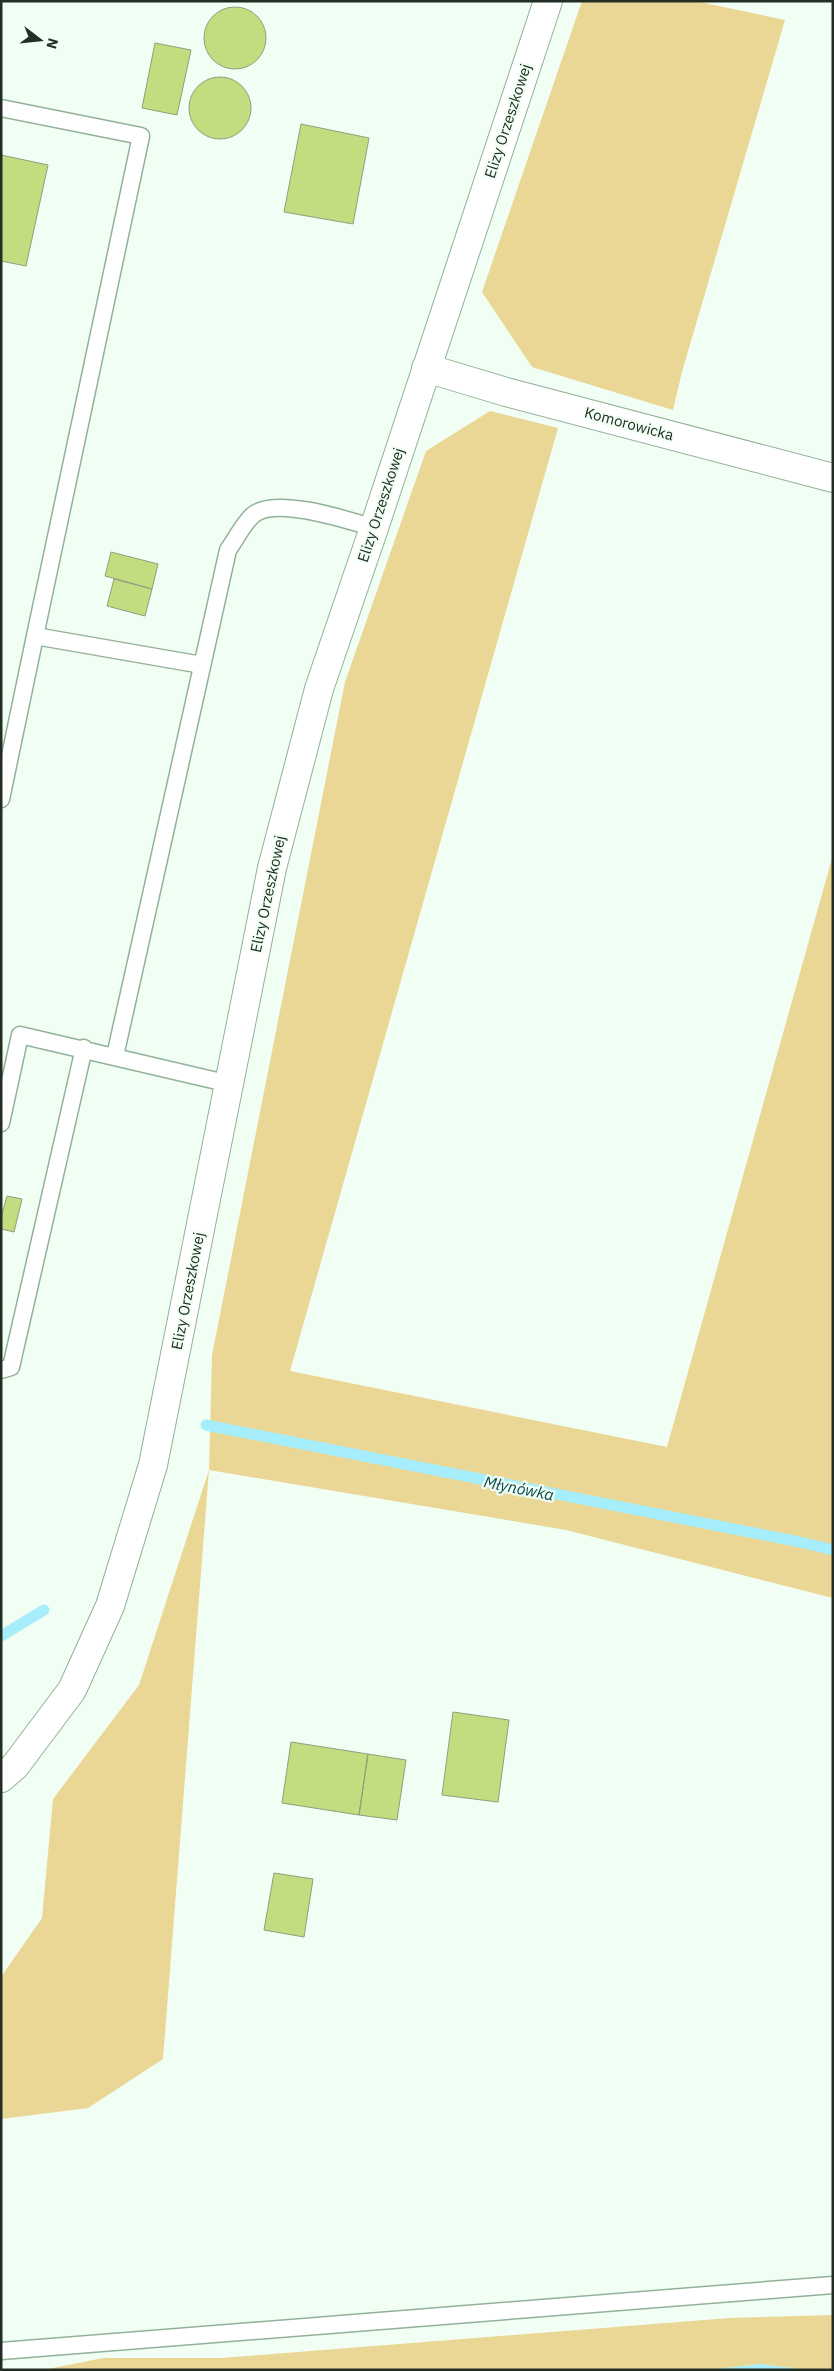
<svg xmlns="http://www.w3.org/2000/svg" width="834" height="2371" viewBox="0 0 834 2371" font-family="'IBM Plex Sans',sans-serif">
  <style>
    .green { fill: #ead695 }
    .water { fill: #a6eefc }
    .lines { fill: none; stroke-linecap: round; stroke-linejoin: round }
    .stream { stroke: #a6eefc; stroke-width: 11 }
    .building { fill: #c2dc80; stroke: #929d7c }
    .lane-casing { stroke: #92b199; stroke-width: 19 }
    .street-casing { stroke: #92b199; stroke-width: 30 }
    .lane { stroke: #fff; stroke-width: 16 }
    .street { stroke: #fff; stroke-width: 28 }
    .labels { text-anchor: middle; stroke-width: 4.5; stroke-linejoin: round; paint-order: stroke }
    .street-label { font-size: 15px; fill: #222e24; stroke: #f1fef3 }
    .water-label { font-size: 16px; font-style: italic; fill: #0b4953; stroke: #f1fef3 }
  </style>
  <rect width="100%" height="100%" fill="#f1fef3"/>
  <!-- green -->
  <path class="green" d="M582,1H695L785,20L682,372L673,410L532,367L482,292Z
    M490,411L558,428L290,1371L667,1447L833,855V1598L566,1530L209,1470L163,2059L88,2108L1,2119V1977L42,1918L53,1799L139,1685L209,1470L212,1355L345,682L426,451Z
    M833,2315V2370H806L761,2364L708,2370H43L103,2358H221L730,2318Z"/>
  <!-- water -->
  <path class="water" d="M761,2364L806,2370H708Z"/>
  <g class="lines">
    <!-- stream -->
    <path class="stream" d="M206,1425L800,1542L833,1550
      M1,1636L44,1610"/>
  </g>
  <!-- building -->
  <path class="building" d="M204 38a31 31 0 1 1 62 0a31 31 0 1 1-62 0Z
    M155,43L191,50L177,115L142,108Z
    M189 108a31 31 0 1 1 62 0a31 31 0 1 1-62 0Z
    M301,124L369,138L353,224L284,212Z
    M1,155L48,165L26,266L1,261Z
    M111,552L158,564L152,589L105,576Z
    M114,579L152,589L145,616L107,606Z
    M7,1196L22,1199L14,1232L1,1229V1218Z
    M453,1712L509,1720L498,1802L442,1795Z
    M291,1742L368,1754L359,1815L282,1803Z
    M368,1754L406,1760L397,1820L359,1815Z
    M274,1873L313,1879L304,1937L264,1930Z"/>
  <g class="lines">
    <!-- lane casing -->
    <g class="lane-casing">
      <path id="lane" d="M1,108L141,136L35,636
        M1,799L35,636L202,665
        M115,1056L228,550C236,539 243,524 253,515C275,496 348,520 374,528
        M1,1123L20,1035L230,1084
        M1,1370L11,1367L84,1048
        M1,2351L833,2285"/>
    </g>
    <!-- street casing -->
    <g class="street-casing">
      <path id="street" d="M426,368L506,392L833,478
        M1,1778L15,1766L72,1690L110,1606L153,1465L272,868L319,689L374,528L548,1"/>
    </g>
    <!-- lane -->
    <use href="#lane" class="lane"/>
    <!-- street -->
    <use href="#street" class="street"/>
  </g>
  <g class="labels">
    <!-- street labels -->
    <g class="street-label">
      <text transform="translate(508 121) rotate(-72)" y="5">Elizy Orzeszkowej</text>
      <text transform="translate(629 424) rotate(15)" y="5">Komorowicka</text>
      <text transform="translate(381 505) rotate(-72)" y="5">Elizy Orzeszkowej</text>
      <text transform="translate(268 894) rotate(-78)" y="5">Elizy Orzeszkowej</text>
      <text transform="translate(188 1291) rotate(-79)" y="5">Elizy Orzeszkowej</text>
    </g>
    <!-- water labels -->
    <g class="water-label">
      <text transform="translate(519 1488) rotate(11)" y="6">Młynówka</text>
    </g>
  </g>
  <!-- border -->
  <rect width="834" height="2371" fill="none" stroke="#222e24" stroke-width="5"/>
  <!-- north arrow -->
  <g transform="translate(40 40) rotate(106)" stroke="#f1fef3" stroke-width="4" paint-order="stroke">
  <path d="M0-4L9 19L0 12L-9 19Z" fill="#222e24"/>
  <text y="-8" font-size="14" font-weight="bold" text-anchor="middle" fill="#222e24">N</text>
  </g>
</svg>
